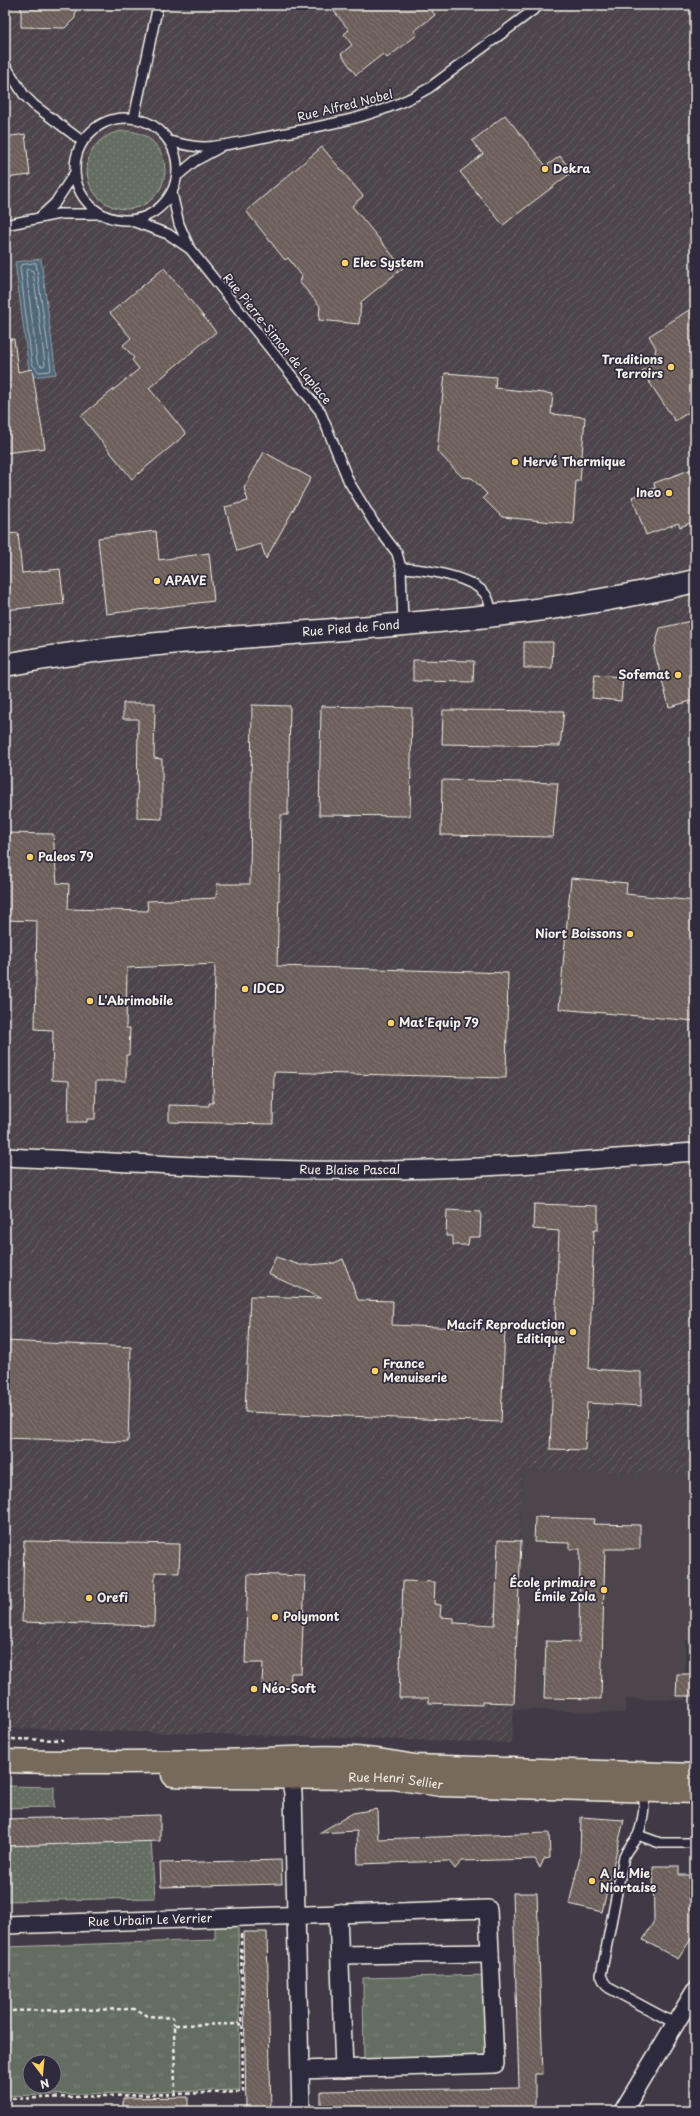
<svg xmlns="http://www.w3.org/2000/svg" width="700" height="2116" viewBox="0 0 700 2116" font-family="'Playpen Sans',sans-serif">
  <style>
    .built { fill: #4e454c }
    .industrial { fill: url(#industrial-furrows) }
    .grass { fill: url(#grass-dots); stroke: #acafa4 }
    .park { fill: url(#park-tufts); stroke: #acafa4; fill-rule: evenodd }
    .water { fill: #4f677a; stroke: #919ea6 }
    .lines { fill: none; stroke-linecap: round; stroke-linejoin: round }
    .shore { stroke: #b2babc; stroke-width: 1 }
    .building { fill: url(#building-back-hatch); stroke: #f4f1e8 }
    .lane-casing { stroke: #f4f1e8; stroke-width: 12 }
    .street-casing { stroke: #f4f1e8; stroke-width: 20 }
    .secondary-casing { stroke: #f4f1e8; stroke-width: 25 }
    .primary-casing { stroke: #f4f1e8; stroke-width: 25 }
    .path { stroke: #f4f1e8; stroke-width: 2.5; stroke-dasharray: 4 3; stroke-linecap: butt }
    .lane { stroke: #2f2a3d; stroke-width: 9 }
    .street { stroke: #2f2a3d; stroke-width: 17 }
    .secondary { stroke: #2f2a3d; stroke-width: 22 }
    .primary { stroke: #77695c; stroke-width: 22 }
    .poi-dot { fill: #ffd166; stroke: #2f2a3d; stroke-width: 1.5 }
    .labels { text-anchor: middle; stroke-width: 3.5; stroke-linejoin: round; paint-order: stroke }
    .street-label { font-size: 12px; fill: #f4f1e8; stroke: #2f2a3d }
    .poi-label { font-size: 12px; font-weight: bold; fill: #f4f1e8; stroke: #2f2a3d; text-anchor: start }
  </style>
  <defs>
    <pattern id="industrial-furrows" width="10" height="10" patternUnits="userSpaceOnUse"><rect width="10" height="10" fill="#4e454c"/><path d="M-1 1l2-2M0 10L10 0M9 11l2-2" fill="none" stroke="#686066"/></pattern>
    <pattern id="grass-dots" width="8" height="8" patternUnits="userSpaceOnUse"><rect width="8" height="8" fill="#636d61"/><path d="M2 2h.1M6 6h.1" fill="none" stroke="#7a8278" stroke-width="1.8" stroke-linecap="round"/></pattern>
    <pattern id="park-tufts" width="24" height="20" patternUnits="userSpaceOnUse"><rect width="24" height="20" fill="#636d61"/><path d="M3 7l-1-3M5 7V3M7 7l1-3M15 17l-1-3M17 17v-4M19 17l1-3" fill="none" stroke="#7a8278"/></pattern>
    <pattern id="building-back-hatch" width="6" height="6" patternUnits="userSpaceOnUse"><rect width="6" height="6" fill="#6c5e5a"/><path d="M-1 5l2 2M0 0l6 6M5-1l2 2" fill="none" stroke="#827672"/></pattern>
  </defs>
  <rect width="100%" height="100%" fill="#413a46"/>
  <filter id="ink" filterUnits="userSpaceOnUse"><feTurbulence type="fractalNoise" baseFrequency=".025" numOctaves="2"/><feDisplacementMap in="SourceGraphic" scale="8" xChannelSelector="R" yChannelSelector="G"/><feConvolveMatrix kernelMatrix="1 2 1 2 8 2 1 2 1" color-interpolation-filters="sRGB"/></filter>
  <g filter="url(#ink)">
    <!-- built -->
    <path class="built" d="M522,1470L695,1474V1640H685V1700L626,1699L625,1713L514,1709Z"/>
    <!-- industrial -->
    <path class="industrial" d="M5,5H695V1474L522,1470L512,1743L5,1728Z"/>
    <!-- grass -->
    <path class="grass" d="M87 170a39 39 0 1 1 78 0a39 39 0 1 1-78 0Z
      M5,1786L54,1787V1807L5,1808Z
      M151,1841L155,1898L5,1901V1846Z"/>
    <!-- park -->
    <path class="park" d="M215,1926H238L240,2090L5,2096V1947L215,1940ZM30,2062H54V2086H30Z
      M488,1975L486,2057L364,2064L363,1978Z"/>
    <!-- water -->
    <path class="water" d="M41,259L56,374L33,377L32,369L29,370L15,262Z"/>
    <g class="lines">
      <!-- shore -->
      <path class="shore" d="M36,263L51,369L49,371L39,372L32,364L20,267L21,265Z
        M27,269L33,271L45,364L44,366H41L37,361L26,271Z"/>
    </g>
    <!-- building -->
    <path class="building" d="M21,5H76L75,18L65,28L21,27Z
      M329,5H428L435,15L414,31L417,35L387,58L383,54L356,75L341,54L352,45L344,34L349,30Z
      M505,115L546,166L560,156L572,172L503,225L460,172L483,154L472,141Z
      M25,134L30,175L5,178V137Z
      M322,147L363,196L352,206L403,268L361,302L359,324L319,320L320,306L300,283L302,276L288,258L285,260L246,211Z
      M164,268L216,332L149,388L186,434L132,479L81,416L139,369L132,360L134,358L123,345L131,338L110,313Z
      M695,306V408L675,421L642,371L653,363L656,348L649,336Z
      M14,339L18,372L32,369L45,448L5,453V340Z
      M445,373L496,377L495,388L553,394L551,414L585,417L580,481H576L573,524L502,517L483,498L487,494L472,478L462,477L437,451Z
      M264,452L311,478L266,559L261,544L237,551L225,507L248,501L244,488Z
      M695,468V521L680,527L678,523L646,535L632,497L655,488L654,483Z
      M156,531L159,560L209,553L214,601L106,614L98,538Z
      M18,533L22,573L60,569L64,604L5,610V534Z
      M695,620V700L669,707L654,650L660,628Z
      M524,642H553L552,668H524Z
      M413,660L474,661L473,682L413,681Z
      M595,675L623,677L621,701L592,698Z
      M123,703H155L154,758L162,759V819L137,818L138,719H123Z
      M252,705L290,706L288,815H281L277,966L508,973L506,1078L274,1072L273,1124L169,1122V1105L209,1106V1103H213L215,964L127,968L126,1028H130L129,1055H126V1081H96L95,1119H87V1122H68L69,1081L52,1080L53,1030L35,1029L37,921L5,920V833L53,834L57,883L69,884L68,909L148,911L147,901L216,898L217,884H250Z
      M321,706L412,708L410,816L319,815Z
      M443,710L564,711L560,746L442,744Z
      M442,780L558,783L553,837L441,835Z
      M571,878L627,883L626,894L695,901V1021L559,1009Z
      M534,1204L598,1206V1230H594L589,1369L641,1372V1406L587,1403L585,1450L550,1449L559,1231L533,1229Z
      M447,1210L481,1212L480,1237H469L468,1245H453V1236H446Z
      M276,1257L300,1265H309L334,1263L343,1259L358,1300L393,1301L392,1325L505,1330L501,1422L245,1412L250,1296L321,1298L268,1274Z
      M5,1341L131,1347L128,1442L5,1438Z
      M535,1517L594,1519L593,1524L640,1525V1549H605L601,1699L544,1698L546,1641L579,1642L580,1549H570V1543L534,1542Z
      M498,1540L521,1541L514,1703L482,1702V1705L429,1703V1698H399L403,1581L435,1582L434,1604L441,1605L440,1617L454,1618V1623L495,1625Z
      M24,1541L180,1544L179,1573L155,1572L154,1626L22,1622Z
      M248,1574L305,1576L301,1673H291L290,1686L262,1685L263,1663H245Z
      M677,1674H695V1696H676Z
      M377,1809L378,1839L549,1833L550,1858L544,1859L540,1868L535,1859L462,1861L455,1869L449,1861L358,1864L357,1831L319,1833L353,1813Z
      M160,1815V1841L5,1846V1819Z
      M581,1817L624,1820L602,1912L569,1904L580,1857Z
      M281,1860L282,1884L161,1887L160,1863Z
      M653,1866H679V1875H689V1899L695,1900V1933L678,1959L643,1940L654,1921Z
      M513,1893H537L543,2074H535V2111H321V2091L519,2088Z
      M243,1932H267L271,2111H246Z
      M188,2097V2111H123V2098Z"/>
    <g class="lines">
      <!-- lane casing -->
      <g class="lane-casing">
        <path id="lane" d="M5,65L24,95L34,105L82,141
          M75 169a51 51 0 1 1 102 0a51 51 0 1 1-102 0Z
          M134,118L158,5
          M169,141C181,144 192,147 205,147C227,146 249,140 271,136C325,125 382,117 429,88L540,5
          M177,176L195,161L219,148
          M172,193L179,224L190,249L320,411L349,482L374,523L397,553L401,568L403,623
          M40,217L55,203L74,174
          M132,221L168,234L190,249
          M5,225L59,214H99
          M401,568C423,569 472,576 486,595C490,601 491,609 492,616
          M644,1791C645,1804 643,1823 638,1835C634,1842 628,1848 624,1856L601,1975L604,1982L609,1988L676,2024
          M638,1835L660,1843H695"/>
      </g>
      <!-- street casing -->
      <g class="street-casing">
        <g id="street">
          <path id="s1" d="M5,1157C131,1162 257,1172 383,1170C487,1169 591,1160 695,1152"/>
          <path d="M290,1777L293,1793L301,2111"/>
          <path d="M338,1913L344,2069"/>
          <path id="s2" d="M5,1925L488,1909L495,2064L300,2070"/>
          <path d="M340,1955L490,1953"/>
          <path d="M623,2111L695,1991"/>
        </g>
      </g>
      <!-- secondary casing -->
      <g class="secondary-casing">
        <g id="secondary">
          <path id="s3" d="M5,665C83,650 162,643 241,637C393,625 546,617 695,581"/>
        </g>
      </g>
      <!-- primary casing -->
      <g class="primary-casing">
        <g id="primary">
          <path d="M5,1761C76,1763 147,1762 218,1761C264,1760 309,1755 355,1758C375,1759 395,1763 415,1766L695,1775"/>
          <path id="s4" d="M173,1775L214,1777L393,1778L441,1785L695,1792"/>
        </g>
      </g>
      <!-- path -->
      <path class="path" d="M5,1739L63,1740
        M5,2011L135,2009L147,2016L173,2018L174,2025
        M175,2094L174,2025L242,2024
        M5,2099L243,2092L241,1933"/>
      <!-- lane -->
      <use href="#lane" class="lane"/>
      <!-- street -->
      <use href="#street" class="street"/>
      <!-- secondary -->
      <use href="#secondary" class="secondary"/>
      <!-- primary -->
      <use href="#primary" class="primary"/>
    </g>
  </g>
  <!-- markers -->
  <g class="poi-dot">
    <circle cx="545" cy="169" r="4"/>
    <circle cx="345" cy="263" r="4"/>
    <circle cx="671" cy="367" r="4"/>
    <circle cx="515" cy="462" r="4"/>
    <circle cx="669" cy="493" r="4"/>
    <circle cx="157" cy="581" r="4"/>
    <circle cx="678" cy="675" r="4"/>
    <circle cx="30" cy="857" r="4"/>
    <circle cx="630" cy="934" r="4"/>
    <circle cx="245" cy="989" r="4"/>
    <circle cx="90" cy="1001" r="4"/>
    <circle cx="391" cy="1023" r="4"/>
    <circle cx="573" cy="1332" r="4"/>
    <circle cx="375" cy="1371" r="4"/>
    <circle cx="604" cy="1590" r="4"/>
    <circle cx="89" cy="1598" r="4"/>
    <circle cx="275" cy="1617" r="4"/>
    <circle cx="254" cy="1689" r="4"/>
    <circle cx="592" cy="1881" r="4"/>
  </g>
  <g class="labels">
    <!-- street labels -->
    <g class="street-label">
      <text transform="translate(345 106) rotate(-14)" y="4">Rue Alfred Nobel</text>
      <text transform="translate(277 339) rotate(51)" y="4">Rue Pierre-Simon de Laplace</text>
      <text dy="4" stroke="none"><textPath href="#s3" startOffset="348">Rue Pied de Fond</textPath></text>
      <text dy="4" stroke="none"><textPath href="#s1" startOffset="345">Rue Blaise Pascal</textPath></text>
      <text dy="4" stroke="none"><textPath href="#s4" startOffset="223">Rue Henri Sellier</textPath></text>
      <text dy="4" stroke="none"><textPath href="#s2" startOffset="145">Rue Urbain Le Verrier</textPath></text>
    </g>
    <!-- poi labels -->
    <g class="poi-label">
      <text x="553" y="173">Dekra</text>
      <text x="353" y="267">Elec System</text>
      <text x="663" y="364" text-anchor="end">Traditions<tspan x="663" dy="14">Terroirs</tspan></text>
      <text x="523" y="466">Hervé Thermique</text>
      <text x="661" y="497" text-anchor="end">Ineo</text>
      <text x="165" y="585">APAVE</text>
      <text x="670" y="679" text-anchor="end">Sofemat</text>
      <text x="38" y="861">Paleos 79</text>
      <text x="622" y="938" text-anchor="end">Niort Boissons</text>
      <text x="253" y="993">IDCD</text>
      <text x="98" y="1005">L'Abrimobile</text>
      <text x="399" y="1027">Mat'Equip 79</text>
      <text x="565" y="1329" text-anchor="end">Macif Reproduction<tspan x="565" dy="14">Editique</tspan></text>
      <text x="383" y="1368">France<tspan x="383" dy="14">Menuiserie</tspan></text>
      <text x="596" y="1587" text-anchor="end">École primaire<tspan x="596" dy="14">Émile Zola</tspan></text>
      <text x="97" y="1602">Orefi</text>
      <text x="283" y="1621">Polymont</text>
      <text x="262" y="1693">Néo-Soft</text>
      <text x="600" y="1878">A la Mie<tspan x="600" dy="14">Niortaise</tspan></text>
    </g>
  </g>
  <!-- margin -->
  <rect width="700" height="2116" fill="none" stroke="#2f2a3d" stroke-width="20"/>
  <rect x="10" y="10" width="680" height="2096" fill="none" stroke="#f4f1e8" stroke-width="1.5" filter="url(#ink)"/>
  <!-- north arrow -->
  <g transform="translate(42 2074) rotate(164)"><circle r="19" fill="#2f2a3d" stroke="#7e7a81"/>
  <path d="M0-3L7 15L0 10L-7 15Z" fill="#ffd166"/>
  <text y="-6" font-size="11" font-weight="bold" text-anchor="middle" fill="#f4f1e8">N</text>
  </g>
</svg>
